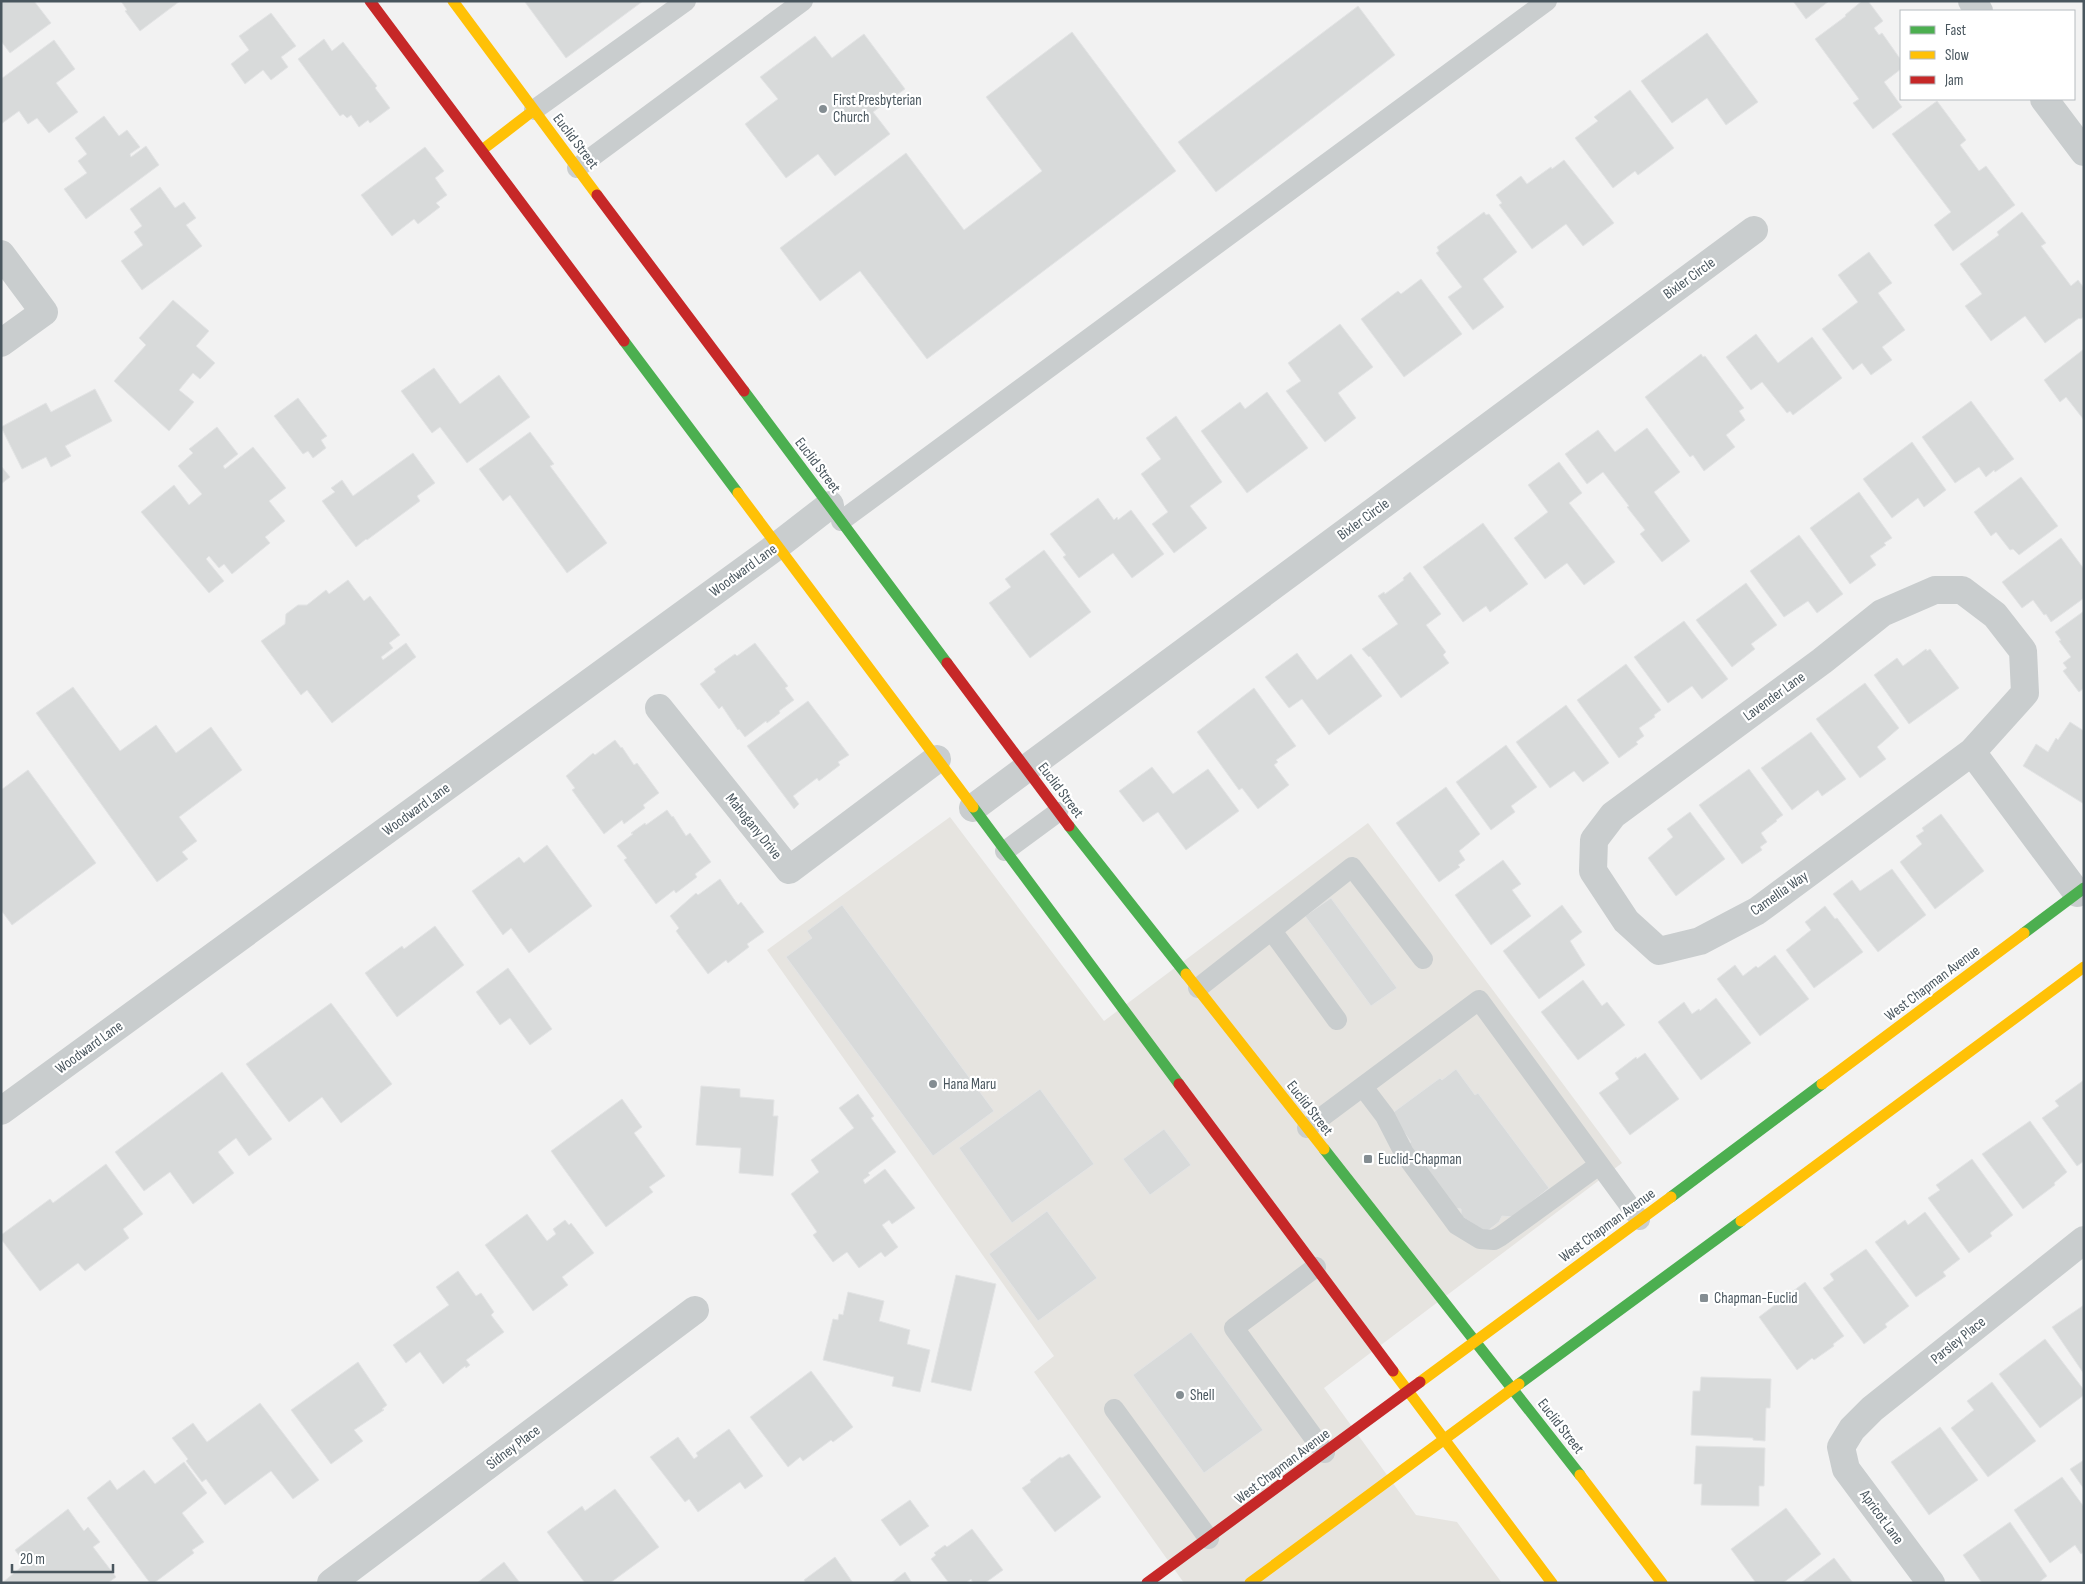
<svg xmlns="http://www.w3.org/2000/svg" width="2085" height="1584" viewBox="0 0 2085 1584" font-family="'Sofia Sans Condensed',sans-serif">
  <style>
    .commercial { fill: #e6e4e0 }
    .building { fill: #d8dada; stroke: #e3e4e5 }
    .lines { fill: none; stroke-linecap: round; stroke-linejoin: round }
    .lane { stroke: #c9cdce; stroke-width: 20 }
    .street { stroke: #c9cdce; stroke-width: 28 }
    .fast { stroke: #4caf50; stroke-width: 11 }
    .slow { stroke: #ffc107; stroke-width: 11 }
    .jam { stroke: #c62828; stroke-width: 11 }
    .poi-dot { fill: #848d92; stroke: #fff; stroke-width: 2 }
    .labels { text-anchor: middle; stroke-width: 4.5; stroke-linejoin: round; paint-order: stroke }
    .poi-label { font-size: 15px; fill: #49565e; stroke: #fff; text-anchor: start }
    .street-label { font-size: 15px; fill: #49565e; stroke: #fff }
  </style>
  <rect width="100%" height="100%" fill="#f2f2f2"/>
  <!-- commercial -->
  <path class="commercial" d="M950,817L1104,1021L1368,823L1622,1163L1324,1388L1416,1515L1457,1522L1502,1583H1184L1034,1372L1054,1356L767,950Z"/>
  <!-- building -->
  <path class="building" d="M1,1H34L51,23L10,53L1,41Z
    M121,1H180L140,31L125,11L127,10Z
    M526,1H643L566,58L525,2Z
    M1793,1H1829L1806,19Z
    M1862,1H1868L1883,21L1874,28L1879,35L1882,33L1901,60V69L1884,82L1902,107L1873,129L1853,103L1859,99L1815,39L1846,16L1845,15Z
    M1358,6L1395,55L1216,192L1178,142Z
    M271,13L296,46L281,57L288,67L271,80L263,70L245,84L231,64L249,50L239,36Z
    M1072,32L1176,171L927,359L860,271L820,301L780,248L906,153L964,230L1042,171L986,97Z
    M1707,33L1758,102L1726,125L1707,98L1672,123L1641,81Z
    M864,34L905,89L873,112L890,134L835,176L818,154L786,178L745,124L778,99L760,77L815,36L832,58Z
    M324,39L332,51L343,42L377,86L375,88L390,108L370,123L368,120L359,127L351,115L347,118L343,114L340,116L298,59Z
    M54,40L75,69L56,83L78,112L49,133L37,118L28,124L19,111L1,124V79Z
    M1630,90L1674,148L1638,175L1635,171L1613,188L1575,138L1598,121L1594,117Z
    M1937,101L1966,140L1960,145L1979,171L1986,166L2015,205L1953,251L1934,225L1951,212L1892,134Z
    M104,116L119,136L127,130L140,147L130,154L131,157L146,146L159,165L86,219L64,189L87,173L78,161L87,154L75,138Z
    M425,147L444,171L435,178L447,195L436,203L440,207L418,224L414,219L392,236L361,195Z
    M1564,160L1614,223L1583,246L1566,224L1532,249L1499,205L1502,203L1496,195L1521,176L1527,184L1551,167L1552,169Z
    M160,187L175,208L184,202L196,218L186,225L202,246L142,290L121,261L143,245L134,232L142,226L130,209Z
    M1484,212L1486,215L1489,214L1517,252L1483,279L1504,307L1473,330L1448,297L1462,287L1436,253L1439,251L1437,247Z
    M2022,212L2046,243L2041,246L2071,286L2078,280L2084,288V317L2080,319L2079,318L2045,343L2025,316L1991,341L1965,306L1982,294L1960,264L1999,235L1997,232Z
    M1869,252L1892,283L1878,293L1905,330L1882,347L1892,360L1871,375L1862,363L1853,370L1822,329L1858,302L1838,275Z
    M1421,279L1462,334L1404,377L1361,319L1398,291L1401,294Z
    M173,300L209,331L196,346L215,363L200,379L193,373L179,390L194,402L169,431L114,381L146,345L139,338Z
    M1340,324L1373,367L1338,393L1356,418L1325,442L1286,391L1301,381L1288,363Z
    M1756,334L1778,363L1812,337L1842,378L1793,415L1790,411L1787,413L1762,382L1751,390L1726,357Z
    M2084,349V420L2066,397L2060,402L2044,380Z
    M1701,354L1703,357L1705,356L1744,408L1739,411L1745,420L1726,435L1735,447L1704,471L1693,455L1690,457L1645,397Z
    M434,368L460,404L499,375L530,417L467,463L440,427L432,433L401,391Z
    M95,389L112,421L65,446L71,456L51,467L46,457L22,469L1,427L46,403L51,412Z
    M1267,392L1308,448L1247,493L1201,431L1240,402L1245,409Z
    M298,398L327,436L321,440L326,448L313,458L308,451L303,454L274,416Z
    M1971,401L2014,459L1995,472L1994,470L1986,477L1979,467L1955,483L1922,437Z
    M1176,416L1222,482L1190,506L1207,528L1174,553L1152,524L1168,512L1141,474L1161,459L1146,438Z
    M217,427L238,454L223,466L225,469L253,447L286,488L269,501L285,521L265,537L270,543L232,574L224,564L219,568L209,556L206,559L224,581L209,593L141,512L174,485L189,505L202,494L178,466L193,453L189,449Z
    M1647,428L1680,472L1654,492L1690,541L1662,562L1640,534L1645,530L1627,507L1629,506L1603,472L1587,484L1565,454L1598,430L1615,452Z
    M530,432L554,464L550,466L607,543L567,573L510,495L503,501L479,469Z
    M1912,442L1946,490L1924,507L1918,498L1892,518L1863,479Z
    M413,453L435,483L417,496L420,501L367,540L366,539L356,547L322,501L335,492L331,488L342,480L353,496Z
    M1559,462L1582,493L1569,503L1615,562L1584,585L1567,563L1545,579L1514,538L1548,512L1528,485Z
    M1,466L10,477L1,484Z
    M2021,477L2058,526L2019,555L2013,549L2010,550L1996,532L1991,536L1974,512Z
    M1859,492L1892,538L1884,543L1886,545L1870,556L1876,565L1850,584L1810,528Z
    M1098,498L1114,520L1117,517L1118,520L1131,510L1164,554L1132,578L1113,553L1079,578L1063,557L1066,555L1050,534Z
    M1483,523L1528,584L1490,612L1486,606L1463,622L1423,567Z
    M1799,535L1843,594L1817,613L1808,601L1784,617L1750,571Z
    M2061,538L2084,569V598L2051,622L2046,614L2044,615L2033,600L2022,608L2002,582Z
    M1044,550L1091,612L1030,658L989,603L1011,587L1005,579Z
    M1410,572L1441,614L1426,625L1446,652L1443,655L1449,663L1401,698L1370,656L1369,657L1362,649L1398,624L1378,596L1384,592L1385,594L1404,580L1403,578Z
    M348,580L364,601L370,596L400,635L389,643L393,648L381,657L383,660L406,643L416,657L332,723L307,690L301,695L261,641L285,624L286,614L298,605H307L326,590L329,594Z
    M1746,583L1777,625L1751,644L1755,649L1732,667L1696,620Z
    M2084,611V688L2079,692L2063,671L2067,668L2063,663L2071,657L2059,641L2061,640L2055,632Z
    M1684,621L1728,679L1702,699L1692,686L1668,703L1634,657Z
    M755,643L788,686L785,688L794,700L779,711L780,713L767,723L766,721L745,737L739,729L738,730L722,706L719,709L700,684L716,672L714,669L735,654L737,656Z
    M1926,649L1927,651L1930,649L1959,688L1909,724L1874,675L1897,658L1903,666Z
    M1297,653L1317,680L1351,654L1382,696L1329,735L1302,699L1289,708L1265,677Z
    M1626,664L1661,710L1654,715L1655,717L1639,728L1644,736L1636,742L1638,744L1619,758L1577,700Z
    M1865,683L1899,728L1877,747L1886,759L1860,778L1816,719Z
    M73,687L120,751L156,725L176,753L211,727L242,770L179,817L197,841L182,852L188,859L157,882L36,713Z
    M1254,688L1296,746L1276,760L1278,762L1274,765L1289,785L1258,809L1242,788L1239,790L1197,732Z
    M808,701L849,755L838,762L840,765L819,781L817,778L793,796L799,804L794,809L747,746Z
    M1566,705L1609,763L1583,782L1574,771L1550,788L1516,742Z
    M2070,722L2084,731V804L2023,766L2036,744L2048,752L2056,738L2058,740Z
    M1811,732L1846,779L1822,796L1818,790L1792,810L1761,768Z
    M615,740L621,748L622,747L634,765L637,763L659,793L643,805L645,808L624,824L622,820L604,834L572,790L575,788L566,776L593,753L595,755Z
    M1506,745L1537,787L1511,806L1515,812L1491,830L1456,782Z
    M1152,767L1173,794L1208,769L1239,811L1186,850L1158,812L1143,822L1119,791Z
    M1749,769L1783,815L1776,820L1777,821L1761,833L1767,842L1760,847L1762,850L1742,864L1699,805Z
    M28,770L96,863L12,925L1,910V790Z
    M1446,787L1480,834L1459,851L1465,860L1458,865L1460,867L1439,882L1396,823Z
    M667,810L672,817L673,816L686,836L690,833L711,862L695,874L697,877L676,893L674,890L656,904L624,860L627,858L617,846L633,834L631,833L645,823L646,825Z
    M1690,812L1725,859L1676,896L1648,858L1673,837L1667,829Z
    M1941,814L1984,871L1935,909L1900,862L1922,844L1916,836L1924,831L1922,828Z
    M547,845L592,906L529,953L511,928L503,935L472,891L519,857L524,863Z
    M1503,860L1521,884L1512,890L1531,916L1491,945L1455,895Z
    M1892,869L1926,915L1878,952L1833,894L1852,880L1860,891Z
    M720,879L738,905L741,902L764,932L747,944L749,947L728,963L726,960L708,974L676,931L679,928L670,916L696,893L698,895Z
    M1331,898L1397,988L1371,1006L1305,916Z
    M842,905L994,1111L933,1156L786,957L812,938L807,931Z
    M1562,905L1582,932L1570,941L1585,965L1539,999L1503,951Z
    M1825,906L1835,919L1837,918L1863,952L1814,988L1786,950L1811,930L1805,922Z
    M435,926L464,965L397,1017L365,973L402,946L404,949Z
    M1775,955L1809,999L1760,1036L1717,979L1735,965L1743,976L1756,966L1758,968Z
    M508,968L552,1029L530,1045L510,1018L500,1025L476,992Z
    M1583,980L1602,1006L1607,1002L1625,1025L1578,1060L1541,1012Z
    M1716,998L1751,1043L1701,1080L1658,1022L1684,1002L1692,1014L1699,1009L1700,1011Z
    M331,1003L392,1084L341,1123L322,1097L289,1122L246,1064Z
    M1645,1053L1679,1099L1630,1135L1599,1093L1619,1079L1615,1073L1636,1057L1637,1059Z
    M1456,1069L1475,1095L1478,1093L1549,1188L1513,1217L1502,1216L1499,1222L1486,1232L1461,1216V1209L1455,1208L1404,1148L1411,1142L1391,1114L1440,1078L1442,1080Z
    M222,1072L272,1139L249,1156L236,1138L218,1152L234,1173L193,1204L170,1172L144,1191L115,1152Z
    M2084,1080V1161L2077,1166L2042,1118L2059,1106L2055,1101Z
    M701,1086L740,1089V1097L774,1100L773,1116H778L773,1176L739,1173L741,1148L696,1145Z
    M1040,1089L1094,1164L1012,1223L959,1148Z
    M858,1094L874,1116L871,1118L896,1152L868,1173L870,1175L863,1180L865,1184L885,1169L915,1208L892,1224L889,1220L882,1225L898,1247L885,1257L881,1252L859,1268L847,1252L833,1262L813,1235L817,1232L791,1194L819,1172L811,1160L854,1128L839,1108Z
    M622,1099L642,1127L634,1133L665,1176L649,1187L653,1192L606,1227L551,1151Z
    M2030,1121L2067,1172L2054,1183L2055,1185L2023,1209L1982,1154Z
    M1164,1129L1191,1165L1150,1195L1123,1159Z
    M1972,1159L2013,1215L1990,1233L1992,1236L1969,1253L1928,1198L1940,1190L1936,1185Z
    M106,1164L143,1214L123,1229L129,1238L85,1271L78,1263L40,1291L1,1239V1235L50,1199L53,1203Z
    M1047,1211L1097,1278L1038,1321L989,1254Z
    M1925,1212L1960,1259L1943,1272L1946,1276L1916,1297L1875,1242L1905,1220L1908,1225Z
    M527,1214L547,1241L556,1234L553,1229L565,1220L569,1225L571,1223L594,1253L562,1277L568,1285L533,1311L485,1245Z
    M1866,1249L1909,1306L1885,1324L1887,1327L1864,1344L1823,1288L1834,1280L1830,1274Z
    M458,1271L476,1296L481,1293L494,1312L491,1315L504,1332L466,1360L470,1365L466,1368L465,1366L443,1384L420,1352L406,1363L393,1345L449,1305L436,1287Z
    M956,1275L996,1284L971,1391L931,1382Z
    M1805,1282L1844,1336L1833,1344L1834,1346L1814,1360L1812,1358L1797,1370L1759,1317Z
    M848,1292L884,1301L879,1321L910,1330L907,1344L930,1350L920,1392L892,1386L894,1377L823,1360L833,1319L838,1320L839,1314L843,1315Z
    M2084,1305V1374L2052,1327Z
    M1191,1332L1263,1430L1204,1473L1133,1375Z
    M2045,1339L2084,1390V1395L2040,1428L1999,1374Z
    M358,1362L387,1405L382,1409L384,1410L354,1430L363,1441L331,1464L291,1410Z
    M811,1371L853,1427L833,1442L831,1440L803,1461L800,1457L788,1467L750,1417Z
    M1701,1377L1771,1379L1770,1408H1766L1765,1441L1753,1440V1438L1691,1435L1693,1391H1700Z
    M1992,1382L2036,1441L1988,1477L1951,1428L1974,1410L1967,1401Z
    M260,1403L319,1480L293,1499L271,1471L225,1505L206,1479L202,1482L186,1461L188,1459L172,1438L193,1423L207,1442Z
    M1940,1427L1978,1480L1929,1515L1891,1462Z
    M729,1429L763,1476L745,1489L740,1482L698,1512L689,1499L685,1502L650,1457L678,1437L694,1459L698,1456L696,1453Z
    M1696,1446L1765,1448L1764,1486H1759V1506L1701,1505L1702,1484H1694Z
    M1069,1454L1101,1497L1055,1532L1022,1488L1031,1482L1030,1480L1060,1457L1062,1458Z
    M2084,1460V1489L2070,1469Z
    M184,1462L207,1493L182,1513L204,1542L192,1550L194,1553L154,1583H150L87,1498L110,1480L117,1490L144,1470L155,1484Z
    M2062,1477L2084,1507V1552L2081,1554L2075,1545L2050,1563L2014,1510Z
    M615,1489L659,1547L610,1583H585L547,1532L582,1506L585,1511Z
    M910,1500L929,1526L900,1546L881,1520Z
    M1786,1508L1821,1554L1783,1583H1756L1731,1549Z
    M68,1509L84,1531L88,1527L100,1542L93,1547L116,1577L108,1583H2L25,1564L15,1550Z
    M2010,1522L2047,1576L2038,1583H1982L1963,1555Z
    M972,1529L1003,1570L985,1583H973L971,1579L966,1583H949L931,1559L936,1555L934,1553L945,1545L947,1547Z
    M835,1557L853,1583H806L804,1580Z
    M1834,1558L1853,1583H1801Z
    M504,1562L520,1583H477Z
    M905,1572L912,1583H891Z"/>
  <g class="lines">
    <!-- lane -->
    <path class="lane" d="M534,110L686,1
      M577,168L803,1
      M841,521L1547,1
      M1005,851L1058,812
      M1272,931L1337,1020
      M1198,988L1352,867L1423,959
      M1363,1087L1385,1116L1404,1153L1457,1225L1480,1239L1494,1240L1501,1236L1599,1165
      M1307,1128L1479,1000L1640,1220
      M1316,1267L1234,1328L1325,1453
      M1114,1409L1209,1539"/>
    <!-- street -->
    <path class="street" d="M1972,1L1979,11
      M2044,99L2084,152
      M1,254L44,312L1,343
      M1935,590H1962L1995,615L2023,651L2025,693L1972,752L1757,911L1700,941L1659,951L1626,921L1593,871L1594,840L1613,815L1822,661L1882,613Z
      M659,708L789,870L937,759
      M1972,752L2077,893
      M973,808L1754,230
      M1,1111L777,546L830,505
      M331,1583L695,1310
      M1931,1583L1846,1469L1841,1447L1852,1429L1872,1409L2084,1240"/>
    <!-- fast -->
    <path class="fast" d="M624,341L738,493
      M744,391L947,663
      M973,807L1179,1084
      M1069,826L1186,974
      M2024,933L2084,888
      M1324,1149L1580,1475
      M1671,1197L1822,1084
      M1519,1384L1741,1221"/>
    <!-- slow -->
    <path class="slow" d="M453,1L597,195
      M482,150L534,110
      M738,493L973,807
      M1186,974L1324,1149
      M1822,1084L2024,933
      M1741,1221L2084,967
      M1393,1371L1552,1583
      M1420,1382L1671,1197
      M1580,1475L1662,1583
      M1250,1583L1519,1384"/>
    <!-- jam -->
    <path class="jam" d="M370,1L624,341
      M597,195L744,391
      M947,663L1069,826
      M1179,1084L1393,1371
      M1147,1583L1420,1382"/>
  </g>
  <!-- markers -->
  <g class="poi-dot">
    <circle cx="823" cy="109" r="5"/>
    <circle cx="933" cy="1084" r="5"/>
    <rect x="1363" y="1154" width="10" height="10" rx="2.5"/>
    <rect x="1699" y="1293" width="10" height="10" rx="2.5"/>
    <circle cx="1180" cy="1395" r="5"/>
  </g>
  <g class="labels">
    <!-- poi labels -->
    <g class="poi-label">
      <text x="833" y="105">First Presbyterian<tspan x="833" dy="17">Church</tspan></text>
      <text x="943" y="1089">Hana Maru</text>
      <text x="1378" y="1164">Euclid-Chapman</text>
      <text x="1714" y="1303">Chapman-Euclid</text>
      <text x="1190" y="1400">Shell</text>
    </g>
    <!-- street labels -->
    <g class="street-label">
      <text transform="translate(576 141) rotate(53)" y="5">Euclid Street</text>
      <text transform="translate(1689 278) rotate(-36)" y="5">Bixler Circle</text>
      <text transform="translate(818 465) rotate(53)" y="5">Euclid Street</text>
      <text transform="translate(1363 519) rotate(-36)" y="5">Bixler Circle</text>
      <text transform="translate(743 570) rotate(-36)" y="5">Woodward Lane</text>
      <text transform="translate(1774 696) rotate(-36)" y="5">Lavender Lane</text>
      <text transform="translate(1061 790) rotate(53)" y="5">Euclid Street</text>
      <text transform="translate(416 809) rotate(-36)" y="5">Woodward Lane</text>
      <text transform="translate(754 826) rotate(51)" y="5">Mahogany Drive</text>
      <text transform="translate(1779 893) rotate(-35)" y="5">Camellia Way</text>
      <text transform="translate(1932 983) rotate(-37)" y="5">West Chapman Avenue</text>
      <text transform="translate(89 1047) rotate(-36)" y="5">Woodward Lane</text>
      <text transform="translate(1310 1108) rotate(52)" y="5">Euclid Street</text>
      <text transform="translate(1607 1225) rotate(-36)" y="5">West Chapman Avenue</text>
      <text transform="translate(1958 1340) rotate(-39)" y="5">Parsley Place</text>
      <text transform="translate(1561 1426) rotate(52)" y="5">Euclid Street</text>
      <text transform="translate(513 1447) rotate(-37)" y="5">Sidney Place</text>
      <text transform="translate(1282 1466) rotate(-37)" y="5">West Chapman Avenue</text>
      <text transform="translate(1882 1517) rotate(54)" y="5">Apricot Lane</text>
    </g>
  </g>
  <!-- border -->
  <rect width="2085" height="1584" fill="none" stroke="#49565e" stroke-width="5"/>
  <!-- legend -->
  <rect x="1900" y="10" width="175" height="90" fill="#ffffff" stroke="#b6bbbf"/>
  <rect x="1910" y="26" width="25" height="8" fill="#4caf50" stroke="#b6bbbf"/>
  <text x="1945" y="35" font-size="15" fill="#49565e">Fast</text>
  <rect x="1910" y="51" width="25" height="8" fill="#ffc107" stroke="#b6bbbf"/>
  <text x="1945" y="60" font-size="15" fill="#49565e">Slow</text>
  <rect x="1910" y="76" width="25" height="8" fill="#c62828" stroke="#b6bbbf"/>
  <text x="1945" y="85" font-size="15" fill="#49565e">Jam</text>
  <!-- scale -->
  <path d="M12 1564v8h101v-8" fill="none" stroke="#49565e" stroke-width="2.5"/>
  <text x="20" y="1564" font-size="15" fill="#49565e" stroke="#ffffff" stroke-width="4" paint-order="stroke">20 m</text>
</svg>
